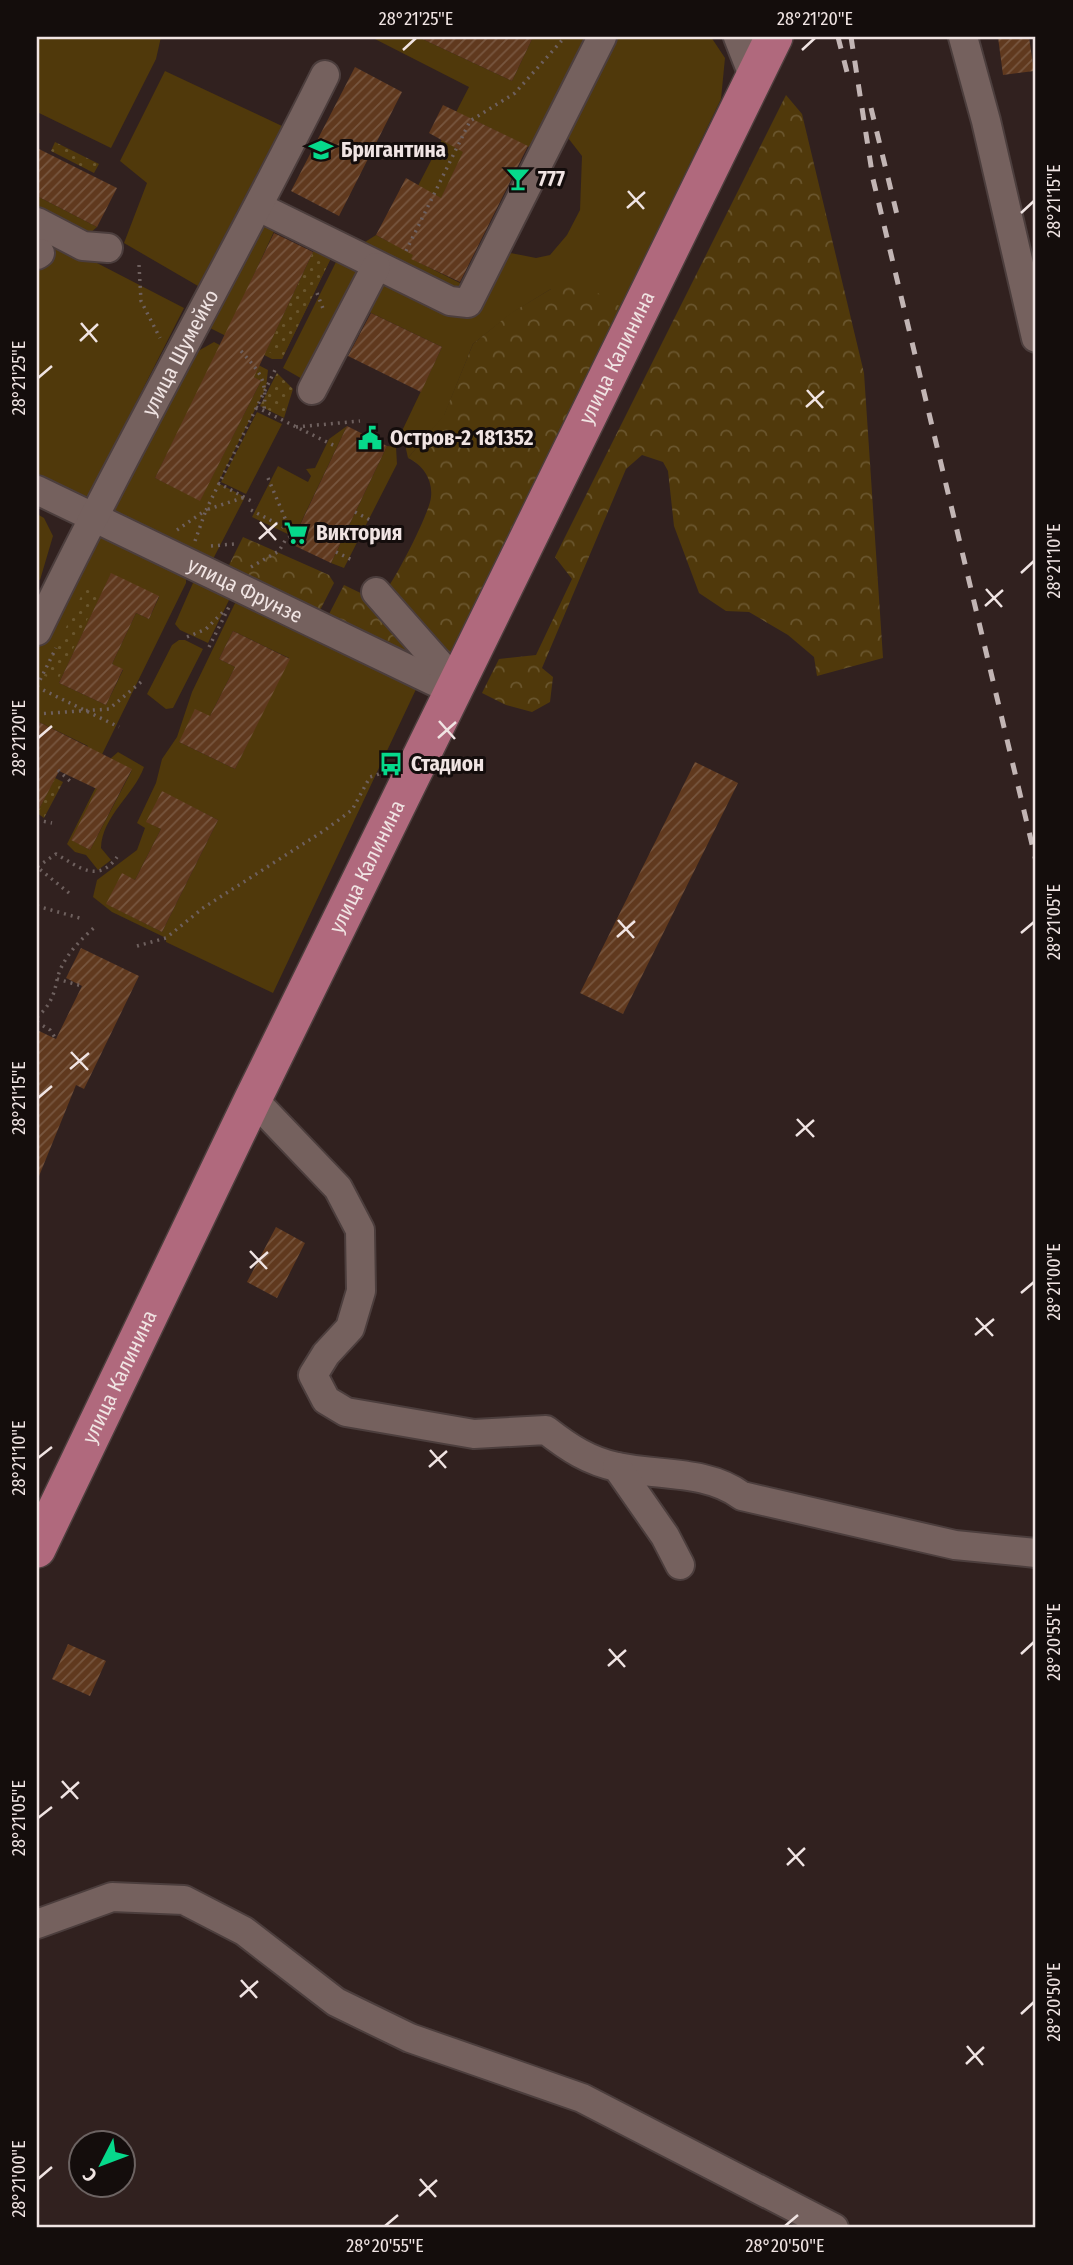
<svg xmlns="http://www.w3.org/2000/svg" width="1073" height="2265" viewBox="0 0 1073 2265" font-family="'Fira Sans Condensed',sans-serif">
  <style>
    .green { fill: #50390b; fill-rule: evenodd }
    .forest { fill: url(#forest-crowns) }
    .garden { fill: url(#garden-dots) }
    .building { fill: url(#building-hatch) }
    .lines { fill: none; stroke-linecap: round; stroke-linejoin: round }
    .minor-casing { stroke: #4c3e3d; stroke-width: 32 }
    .major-casing { stroke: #4c3e3d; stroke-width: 40 }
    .path { stroke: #6e605e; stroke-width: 3.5; stroke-dasharray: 2 5; stroke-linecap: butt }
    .minor { stroke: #75615e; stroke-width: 28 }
    .major { stroke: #b0697d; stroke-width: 37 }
    .rail { stroke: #c2b5b4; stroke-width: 5; stroke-dasharray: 12 12; stroke-linecap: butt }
    .ticks { fill: none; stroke: #f0e4e3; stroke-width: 2.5 }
    .labels { text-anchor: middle; stroke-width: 6; stroke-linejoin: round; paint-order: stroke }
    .poi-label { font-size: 21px; font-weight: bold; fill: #f0e4e3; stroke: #140d0c; text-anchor: start }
    .street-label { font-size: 21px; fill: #f0e4e3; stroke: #140d0c }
    .neatline { fill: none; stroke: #f0e4e3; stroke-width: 2.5 }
    .ticks-label { font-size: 18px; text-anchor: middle; fill: #f0e4e3 }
  </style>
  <defs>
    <pattern id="forest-crowns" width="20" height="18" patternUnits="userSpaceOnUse" patternTransform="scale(1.75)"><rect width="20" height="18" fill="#50390b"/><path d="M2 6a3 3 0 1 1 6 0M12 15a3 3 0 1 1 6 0" fill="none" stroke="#6a562e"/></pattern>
    <pattern id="garden-dots" width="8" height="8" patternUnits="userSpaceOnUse" patternTransform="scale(1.75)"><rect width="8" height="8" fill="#50390b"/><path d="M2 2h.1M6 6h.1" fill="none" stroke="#6a562e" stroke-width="1.8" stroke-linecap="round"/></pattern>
    <pattern id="building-hatch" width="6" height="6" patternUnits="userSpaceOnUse" patternTransform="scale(1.75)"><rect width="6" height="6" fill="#60391e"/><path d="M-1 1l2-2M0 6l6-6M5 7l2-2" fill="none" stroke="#77563f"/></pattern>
  </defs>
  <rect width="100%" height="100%" fill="#31211f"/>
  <!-- green -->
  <path class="green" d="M37,37H161L156,59L111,148L37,112Z
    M371,37H418L512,81L533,37H711L725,58L721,99L621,307L551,289L512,313L473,344L444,416L408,458L402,431L442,347L365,310L354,249L376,235L389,242L469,87ZM478,122L533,149L466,286L412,259ZM558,125L582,156L580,210L567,235L550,255L536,258L496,250Z
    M165,71L282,126L198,286L124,243L147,183L120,161Z
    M37,196L97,227L81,241L37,218Z
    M272,217L325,242L331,258L282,359H272L210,328L213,306L259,218ZM277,225L317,244L266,351L227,333Z
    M37,232L184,308L85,503L37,478Z
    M338,258L370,267L311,384L283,368Z
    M214,342L268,370L266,388L218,483L245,497L210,565L105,511L191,355ZM215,358L261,381L200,500L155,478Z
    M257,412L282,424L246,494L221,482Z
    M347,426L294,537L252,517L278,466L308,482L311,476L306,469L315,468L329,439Z
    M387,446L396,447L397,464L344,568L331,563Z
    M37,514L44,518L53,536L40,580L37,579Z
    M92,531L186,575V583L88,783L73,777L88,746L37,721V638ZM111,574L159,597L149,619L136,613L112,664L123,670L106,705L59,683Z
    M198,578L232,594L208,643L180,630L175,624L193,583Z
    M238,597L418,685L273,993L166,942V938L112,912L93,897L97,880L137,850L145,828L137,823L156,783L162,759L177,737L192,692ZM233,631L289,658L235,769L179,742L210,716L235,667L219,659ZM162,792L218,820L162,932L107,904L122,874L135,880L161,829L147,822Z
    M179,640H185L203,649L173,708L166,709L147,694L172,645Z
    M118,752L144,767C134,795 102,816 101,848L111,860L98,870L86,855L75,852L67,844L110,759ZM132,770L90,850L72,840H71Z"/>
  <!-- forest -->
  <path class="forest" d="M786,95L802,114L864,373L883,658L817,676L814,657L788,635L749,612L726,611L699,593L674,526L668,471L663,462L642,455L626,469L542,668L553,677L550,702L532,712L506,705L482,693L499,659L536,655L572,579L555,557Z
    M578,281L621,307L443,672L327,618L344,585L371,598C376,596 382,594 386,590C396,578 430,512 431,497C433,480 423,465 408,458L444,415L473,344L511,313L551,289Z
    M243,537L329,575L334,583L318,614L226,571Z"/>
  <!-- garden -->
  <path class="garden" d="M55,142L99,164L94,173L51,151Z
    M317,244L331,258L282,359L267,351Z
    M277,373L293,389L284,418L260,406Z
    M85,588L99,595L57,682L43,675Z
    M55,778L63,782L44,818L37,813Z"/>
  <!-- building -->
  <path class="building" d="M418,37H533L512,81Z
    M998,37H1029L1034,71L1003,75Z
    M355,67L402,92L339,216L291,191Z
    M443,105L528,146L460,282L411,259L413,255L376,235L406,178L441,198L463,152L429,133Z
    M37,148L117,188L97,227L37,196Z
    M274,233L313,252L254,377L261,381L200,501L155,478Z
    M371,313L442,347L421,392L348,356Z
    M347,426L387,446L331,563L291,544Z
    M111,573L159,596L149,619L136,613L112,664L123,669L106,705L59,683Z
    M233,631L290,659L235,769L179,742L195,709L210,716L235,667L219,659Z
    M37,721L132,769L90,850L71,840L97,789L59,771L37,813Z
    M695,762L738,783L623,1014L580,993Z
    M162,791L218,820L162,932L106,904L122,873L135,880L161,829L146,822Z
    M81,948L139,976L84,1089L76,1085L37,1181V1030L56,1039L82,986L66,978Z
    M276,1227L305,1243L277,1298L247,1282Z
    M68,1644L106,1661L90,1696L52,1679Z"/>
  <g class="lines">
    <!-- minor casing -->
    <g class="minor-casing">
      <g id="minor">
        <path d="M738,37L754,78"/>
        <path d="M963,37L986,121L1036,338"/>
        <path d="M259,207L450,301L468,303L602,37"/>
        <path d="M37,222L83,246L108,248"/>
        <path d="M37,255L40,253"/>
        <path d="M312,390L376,267"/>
        <path id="s1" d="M37,490L454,691"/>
        <path d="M376,592L457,684"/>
        <path id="s2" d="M37,631C128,443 232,262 325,75"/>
        <path d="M253,1099L338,1188L360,1230L361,1291L350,1328L326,1354L313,1375L326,1400L346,1412L474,1434L546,1430C569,1448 589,1461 617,1467C659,1476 707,1470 742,1496L955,1545L1036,1553"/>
        <path d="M617,1467L665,1536L680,1565"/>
        <path d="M37,1924L112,1897L184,1900L244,1931L336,2002L410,2038L582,2098L834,2228"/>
      </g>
    </g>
    <!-- major casing -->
    <g class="major-casing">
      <g id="major">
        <path id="s3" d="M37,1549L253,1099L774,37"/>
      </g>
    </g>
    <!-- path -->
    <path class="path" d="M406,251L470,121L515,93L565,37
      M139,265L141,301L160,338
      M317,293L324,311
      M241,351C261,374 267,379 264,410
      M256,407L337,447
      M296,427L360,421
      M370,438L375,429
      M268,478L287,523L296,533
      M218,483L255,503
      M251,510L293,532
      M355,512L372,521
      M177,530L206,510L276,368
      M195,541L206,510L245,497
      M211,546L234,544
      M336,552L352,560
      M251,567L279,551L286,539L296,533
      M187,637L206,629L226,609
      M209,647L229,607
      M37,686L56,648
      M37,687L119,727
      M37,714L109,709L141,682
      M58,770L71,782
      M37,820L52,823
      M69,893L37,867L56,854C79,867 98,884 117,857
      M37,906L83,919
      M137,946L166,938L203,908L325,830L352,810L370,777L379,774
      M57,979L82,986
      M37,1017C50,1006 54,995 57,980C61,959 81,939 96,926
      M37,1022L50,1030L56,1039"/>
    <!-- minor -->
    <use href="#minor" class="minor"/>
    <!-- major -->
    <use href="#major" class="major"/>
    <!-- rail -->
    <path class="rail" d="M838,37L849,80
      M851,37L873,179L1036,861
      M871,108L899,223"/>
  </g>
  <!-- ticks -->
  <path class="ticks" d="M403,50L416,38M802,50L815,38M628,191L644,209M627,208L645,192M1021,213L1034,201M81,323L97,342M80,341L98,324M38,378L52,366M807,390L823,408M806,407L824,391M260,522L276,540M259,539L277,523M1021,573L1034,561M986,589L1002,607M985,606L1003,590M439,721L455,739M38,738L52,726M438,738L456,722M618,920L634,938M1021,933L1034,922M617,937L635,921M71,1052L88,1070M70,1069L89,1053M38,1098L52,1086M797,1119L814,1137M796,1136L814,1120M250,1251L267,1269M250,1268L268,1252M1021,1293L1034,1282M976,1318L993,1336M975,1335L994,1319M430,1450L446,1468M38,1458L52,1447M429,1467L447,1451M609,1649L625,1667M1021,1654L1034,1642M608,1666L626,1650M62,1781L78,1799M61,1798L79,1782M38,1818L52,1807M788,1848L804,1866M787,1865L805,1848M241,1980L257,1998M240,1997L258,1981M1021,2014L1034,2002M967,2046L983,2065M966,2064L984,2047M38,2179L52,2167M420,2179L436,2197M419,2196L437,2180M385,2226L398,2215M785,2226L798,2215"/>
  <!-- icons -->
  <defs>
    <g id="school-bare" transform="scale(1.89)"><path d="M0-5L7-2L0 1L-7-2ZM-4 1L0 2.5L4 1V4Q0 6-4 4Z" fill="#06d98b" stroke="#140d0c" stroke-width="2.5" paint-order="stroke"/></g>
    <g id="bar-bare" transform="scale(1.89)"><path d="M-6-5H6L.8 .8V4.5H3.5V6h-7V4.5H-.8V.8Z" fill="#06d98b" stroke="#140d0c" stroke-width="2.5" paint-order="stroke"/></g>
    <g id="civic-bare" transform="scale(1.89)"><path d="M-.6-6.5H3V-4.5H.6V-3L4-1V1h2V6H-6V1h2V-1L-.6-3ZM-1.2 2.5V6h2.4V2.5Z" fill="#06d98b" stroke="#140d0c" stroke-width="2.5" paint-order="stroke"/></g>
    <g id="supermarket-bare" transform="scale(1.89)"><path d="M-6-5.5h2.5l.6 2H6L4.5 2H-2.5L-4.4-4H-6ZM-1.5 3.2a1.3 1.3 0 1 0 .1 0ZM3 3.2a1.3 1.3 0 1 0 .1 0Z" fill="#06d98b" stroke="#140d0c" stroke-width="2.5" paint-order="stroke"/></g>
    <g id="bus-bare" transform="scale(1.89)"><path d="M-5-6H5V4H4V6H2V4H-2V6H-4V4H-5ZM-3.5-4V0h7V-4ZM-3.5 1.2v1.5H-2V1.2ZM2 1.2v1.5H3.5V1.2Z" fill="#06d98b" stroke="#140d0c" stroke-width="2.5" paint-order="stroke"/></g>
  </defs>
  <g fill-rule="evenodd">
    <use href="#school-bare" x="321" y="150"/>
    <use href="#bar-bare" x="518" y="179"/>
    <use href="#civic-bare" x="370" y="438"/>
    <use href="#supermarket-bare" x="296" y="533"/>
    <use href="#bus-bare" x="391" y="764"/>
  </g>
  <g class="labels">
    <!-- poi labels -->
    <g class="poi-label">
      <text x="341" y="157">Бригантина</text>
      <text x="538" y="186">777</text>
      <text x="390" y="445">Остров-2 181352</text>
      <text x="316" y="540">Виктория</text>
      <text x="411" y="771">Стадион</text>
    </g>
    <!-- street labels -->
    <g class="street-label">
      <text dy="7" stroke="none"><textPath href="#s2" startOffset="313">улица Шумейко</textPath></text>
      <text dy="7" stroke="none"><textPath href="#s3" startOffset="1325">улица Калинина</textPath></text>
      <text dy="7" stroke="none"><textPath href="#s1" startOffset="231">улица Фрунзе</textPath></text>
      <text dy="7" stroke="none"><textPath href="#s3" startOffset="758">улица Калинина</textPath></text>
      <text dy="7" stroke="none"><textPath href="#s3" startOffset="191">улица Калинина</textPath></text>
    </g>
  </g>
  <!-- border -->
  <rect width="1073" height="2265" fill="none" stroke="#140d0c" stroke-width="77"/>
  <!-- north arrow -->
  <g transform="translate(102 2164) rotate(228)"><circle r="33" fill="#140d0c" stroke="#6c6362" stroke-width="2"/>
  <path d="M0-5L12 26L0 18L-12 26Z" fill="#06d98b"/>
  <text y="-10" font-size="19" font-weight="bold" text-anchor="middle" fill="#f0e4e3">С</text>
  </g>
  <rect x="38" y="38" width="996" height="2188" class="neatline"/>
  <g class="ticks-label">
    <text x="416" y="25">28°21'25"E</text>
    <text x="815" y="25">28°21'20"E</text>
    <text transform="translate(1054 201) rotate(-90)" y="6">28°21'15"E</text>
    <text transform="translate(19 378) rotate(-90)" y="6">28°21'25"E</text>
    <text transform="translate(1054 561) rotate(-90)" y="6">28°21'10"E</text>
    <text transform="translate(19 738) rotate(-90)" y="6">28°21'20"E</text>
    <text transform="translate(1054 922) rotate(-90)" y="6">28°21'05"E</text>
    <text transform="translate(19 1098) rotate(-90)" y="6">28°21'15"E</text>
    <text transform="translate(1054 1282) rotate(-90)" y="6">28°21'00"E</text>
    <text transform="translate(19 1458) rotate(-90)" y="6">28°21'10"E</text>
    <text transform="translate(1054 1642) rotate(-90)" y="6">28°20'55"E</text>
    <text transform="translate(19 1818) rotate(-90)" y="6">28°21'05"E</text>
    <text transform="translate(1054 2002) rotate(-90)" y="6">28°20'50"E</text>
    <text transform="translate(19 2179) rotate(-90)" y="6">28°21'00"E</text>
    <text x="385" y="2252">28°20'55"E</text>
    <text x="785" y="2252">28°20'50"E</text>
  </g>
</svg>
